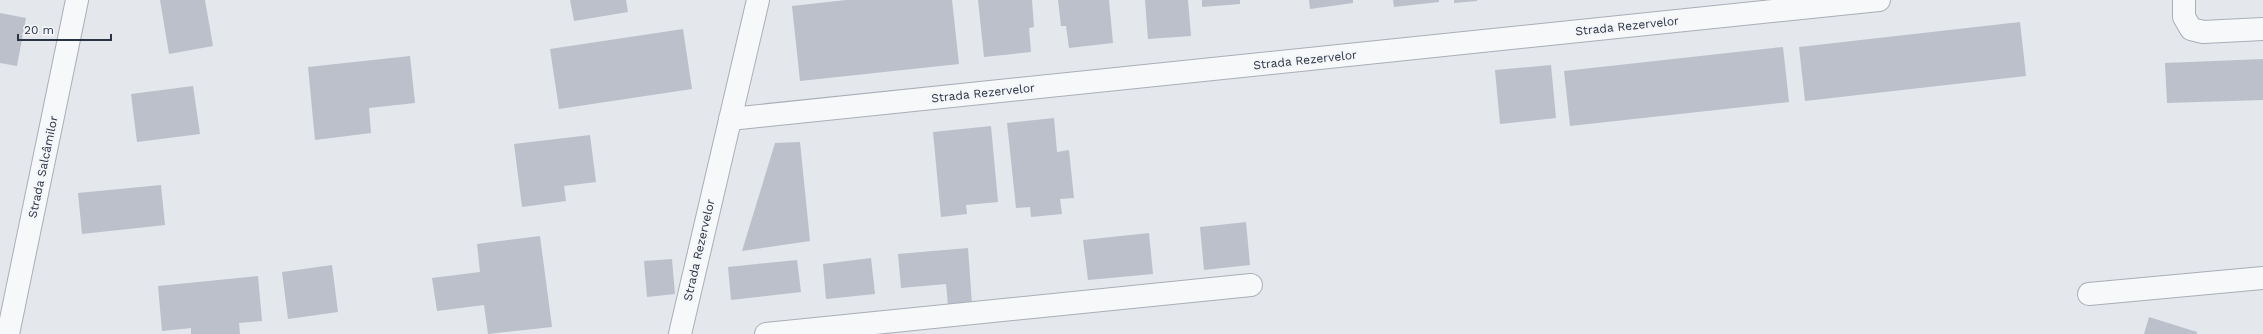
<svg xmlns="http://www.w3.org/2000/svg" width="2263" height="334" viewBox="0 0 2263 334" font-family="'Work Sans',sans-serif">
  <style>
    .building { fill: #bbc0ca }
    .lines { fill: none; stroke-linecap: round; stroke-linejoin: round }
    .minor-casing { stroke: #a9aeb7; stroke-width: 24 }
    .tertiary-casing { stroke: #a9aeb7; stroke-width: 24 }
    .minor { stroke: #f7f8fa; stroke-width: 22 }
    .tertiary { stroke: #f7f8fa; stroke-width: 22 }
    .labels { text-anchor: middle; stroke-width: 4; stroke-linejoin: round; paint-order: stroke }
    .street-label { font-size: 12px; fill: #2b3445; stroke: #f4f6f9 }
  </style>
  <rect width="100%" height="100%" fill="#e4e7ec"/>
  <!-- building -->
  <path class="building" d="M160,0H205L213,46L169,54Z
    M570,0H626L628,12L574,21Z
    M846,0H952L959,64L800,81L792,6Z
    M978,0H1032L1034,27L1029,28L1031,52L984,57Z
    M1058,0H1109L1113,43L1069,48L1066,26H1061Z
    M1145,0H1188L1191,36L1148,39Z
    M1202,0H1240V4L1202,7Z
    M1309,0H1353V3L1310,9Z
    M1393,0H1439V2L1394,7Z
    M1454,0H1477V1L1454,3Z
    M0,13L26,18L17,66L0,63Z
    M2020,22L2026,76L1805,101L1799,47Z
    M683,29L692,89L559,109L550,49Z
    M1783,47L1789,102L1570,126L1564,71Z
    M410,56L415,103L369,108L371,133L315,140L308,67Z
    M2263,59V100L2167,103L2165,63Z
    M1551,65L1556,118L1500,124L1495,70Z
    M193,86L200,134L137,142L131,94Z
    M1054,118L1057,152L1069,150L1074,198L1060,199L1062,214L1031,217L1030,207L1016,208L1007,123Z
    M991,126L998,202L966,205L967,214L941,217L933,132Z
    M590,135L596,182L564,186L566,201L522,207L514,144Z
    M800,142L810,241L742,251L775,143Z
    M161,185L165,225L82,234L78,193Z
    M1246,222L1250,265L1204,270L1200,227Z
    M1149,233L1153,274L1088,280L1083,240Z
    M540,236L552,327L488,334L484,305L437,311L432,278L480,272L477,244Z
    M968,248L972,304L948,305L946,284L901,288L898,254Z
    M871,258L875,294L826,299L823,264Z
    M672,259L675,294L647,297L644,261Z
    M797,260L801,292L731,300L728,267Z
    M332,265L338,312L288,319L282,272Z
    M258,276L262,321L239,323L240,334H191V328L162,331L158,286Z
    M2149,317L2197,332V334H2144Z"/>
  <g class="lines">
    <!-- minor casing -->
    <g class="minor-casing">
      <path id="minor" d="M2184,0V17L2191,29L2203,32L2263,29
        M730,119L1879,0
        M2089,294L2263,278
        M8,334L77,0
        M766,334L1251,285"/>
    </g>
    <!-- tertiary casing -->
    <g class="tertiary-casing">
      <path id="tertiary" d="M680,334L758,0"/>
    </g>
    <!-- minor -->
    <use href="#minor" class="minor"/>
    <!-- tertiary -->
    <use href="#tertiary" class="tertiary"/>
  </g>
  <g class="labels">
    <!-- street labels -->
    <g class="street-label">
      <text transform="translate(1627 26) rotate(-6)" y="4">Strada Rezervelor</text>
      <text transform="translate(1305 60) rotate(-6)" y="4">Strada Rezervelor</text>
      <text transform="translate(983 93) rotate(-6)" y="4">Strada Rezervelor</text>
      <text transform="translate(43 167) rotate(-78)" y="4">Strada Salcâmilor</text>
      <text transform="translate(699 250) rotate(-77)" y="4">Strada Rezervelor</text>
    </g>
  </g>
  <!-- scale -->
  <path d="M18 34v6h93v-6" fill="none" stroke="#2b3445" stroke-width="2"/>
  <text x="24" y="34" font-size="12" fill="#2b3445" stroke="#f4f6f9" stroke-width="3" paint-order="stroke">20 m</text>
</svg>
